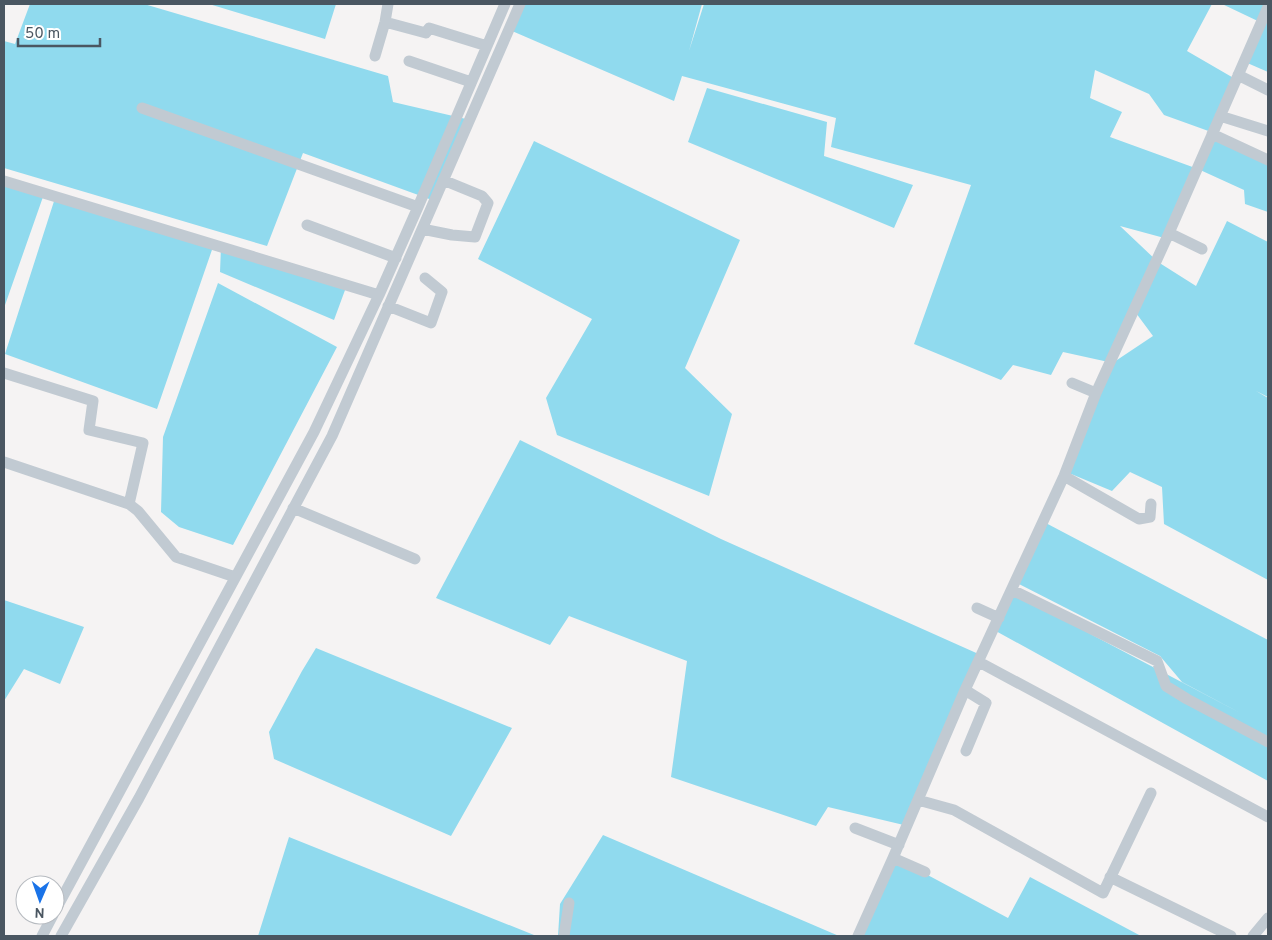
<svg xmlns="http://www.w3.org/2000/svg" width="1272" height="940" viewBox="0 0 1272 940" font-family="Overpass,sans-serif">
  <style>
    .water { fill: #90daee; fill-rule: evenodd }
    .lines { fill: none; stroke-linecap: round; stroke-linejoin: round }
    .minor { stroke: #c1cad2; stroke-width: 11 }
  </style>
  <rect width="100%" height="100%" fill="#f5f3f3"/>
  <!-- water -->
  <path class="water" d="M30,4H144L388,76L393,102L466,119L432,200L303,153L267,246L4,168V41L15,44Z
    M209,4H336L325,39Z
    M515,4H702L689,51L704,4H1212L1187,51L1237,80L1214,133L1268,157V212L1245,204L1244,190L1198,169L1168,239L1120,226L1158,262L1196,286L1227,221L1268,242V397L1256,391L1268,398V580L1164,524L1162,487L1130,472L1112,491L1064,471L1113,363L1063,352L1051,375L1013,365L1001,380L914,344L971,185L831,147L836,118L682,76L674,101L505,28ZM1095,70L1149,94L1164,115L1214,133L1198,169L1110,137L1122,112L1090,98ZM1136,313L1153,336L1114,362Z
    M1222,4H1268V72L1245,62L1262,23Z
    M707,88L827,122L824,156L913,185L894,228L688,142Z
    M534,141L740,240L685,368L732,414L709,496L557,435L546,398L592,319L478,259Z
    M4,183L44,194L4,308Z
    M56,195L214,244L157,409L5,354Z
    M221,247L348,282L334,320L220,272Z
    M218,283L337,347L233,545L179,527L161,512L163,437Z
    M520,440L721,539L983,656L908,826L828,807L816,826L671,777L687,661L569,616L550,645L436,598Z
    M1042,521L1268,640V781L994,630L1011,592L1244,715L1182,682L1160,656L1015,582Z
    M4,600L84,627L60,684L24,669L4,701Z
    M316,648L512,728L451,836L274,759L269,732L302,671Z
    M603,835L839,936H558L560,904Z
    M289,837L534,935L533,936H258Z
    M894,857L1008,918L1030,877L1141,936H861Z"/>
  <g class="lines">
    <!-- minor -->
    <path class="minor" d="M385,22L426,33L429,28L487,46
      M375,56L385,22L388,4
      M409,61L471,82
      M1238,75L1268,90
      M142,108L418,207
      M1220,116L1268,131
      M1212,134L1268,160
      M4,181L379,295
      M307,225L396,258
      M422,229L452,235L475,237L488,203L482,196L443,180
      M1169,233L1202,249
      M388,306L431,323L442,292L425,278
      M4,373L93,401L89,430L143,443L129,504
      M1072,383L1096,393
      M4,462L129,504L138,511L176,557L235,577
      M1064,476L1139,519L1150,517L1151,504
      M293,508L415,559
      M1012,590L1157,661L1166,686L1187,699L1268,742
      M977,608L999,618
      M979,662L1268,817
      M965,690L986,703L966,751
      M918,800L954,810L1103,893L1151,793
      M855,828L899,845
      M893,858L925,872
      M1110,877L1231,936
      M55,911L314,432L379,295L418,207L505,4
      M42,936L53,915
      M61,936L139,798L332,436L520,4
      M564,936L569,903
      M858,936L893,858L965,690L1064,476L1096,393L1169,233L1268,7
      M1253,936L1268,918"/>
  </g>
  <!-- border -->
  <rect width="1272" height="940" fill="none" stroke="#4a5661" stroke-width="10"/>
  <!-- north arrow -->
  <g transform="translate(40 900) rotate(182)"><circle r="24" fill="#ffffff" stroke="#b7bbc0"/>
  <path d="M0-4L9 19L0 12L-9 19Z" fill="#1a73e8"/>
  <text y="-8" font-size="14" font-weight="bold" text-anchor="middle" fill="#4a5661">N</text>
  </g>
  <!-- scale -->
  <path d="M18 38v8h82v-8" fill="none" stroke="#4a5661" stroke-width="2.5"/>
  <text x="25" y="38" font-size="15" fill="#4a5661" stroke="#ffffff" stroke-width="4" paint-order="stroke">50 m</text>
</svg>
